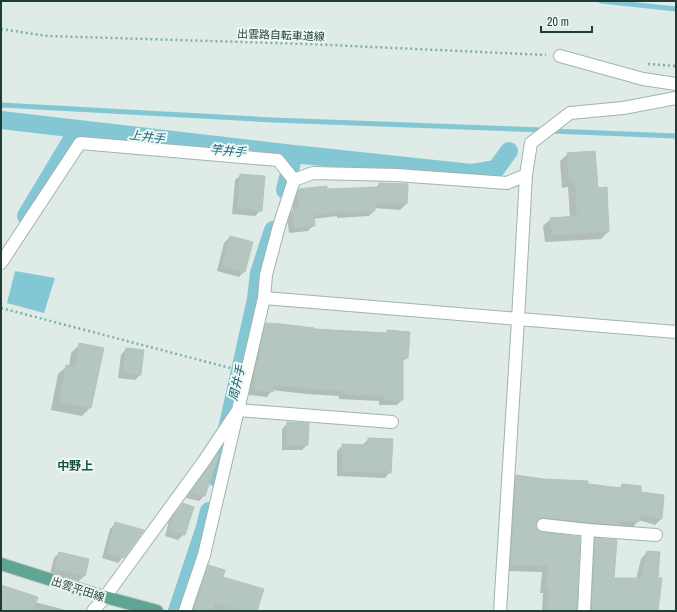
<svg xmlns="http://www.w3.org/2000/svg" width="677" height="612" viewBox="0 0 677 612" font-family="'Archivo Narrow','Noto Sans JP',sans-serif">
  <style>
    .water { fill: #83c7d5 }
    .shadow { fill: #0003 }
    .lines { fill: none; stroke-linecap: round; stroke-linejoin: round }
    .stream { stroke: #83c7d5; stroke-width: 5 }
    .canal { stroke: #83c7d5; stroke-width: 18 }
    .building { fill: #b4c6bf; stroke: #b1c5bd }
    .minor-casing { stroke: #a2b3ad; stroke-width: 14 }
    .major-casing { stroke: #c0c8c6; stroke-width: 14 }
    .path { stroke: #7db1a2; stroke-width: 2.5; stroke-dasharray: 2 3; stroke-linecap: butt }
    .minor { stroke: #fff; stroke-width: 12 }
    .major { stroke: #60a493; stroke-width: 12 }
    .labels { text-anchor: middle; stroke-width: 4; stroke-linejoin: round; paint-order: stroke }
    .street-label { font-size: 11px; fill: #1f3c35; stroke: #eff8f4 }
    .water-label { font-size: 12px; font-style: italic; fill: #16697c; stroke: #eff8f4 }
    .neighbourhood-label { font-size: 12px; font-weight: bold; fill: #1a4f43; stroke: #eff8f4 }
  </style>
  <rect width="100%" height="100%" fill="#dfebe6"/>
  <!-- water -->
  <path class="water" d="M15,271L55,278L44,313L7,303Z"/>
  <!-- shadow -->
  <path class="shadow" d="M568,154L608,232L601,239L545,242L543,226L551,219L570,218L568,187L562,188L560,161Z
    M241,175L261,210L255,216L232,214L235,180Z
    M379,184L407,185L406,204L400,210L374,208V211L369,216L337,218V216L313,219L314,225L308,231L289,233L287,217L293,210L292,201L294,196L299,190H326L376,188Z
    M230,237L244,272L239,277L217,271L224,243Z
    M266,324L313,329L385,334L388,331L407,358L402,362V400L397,405H379V401L339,399V396L306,394L272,390L267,397L249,395L251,371L261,330Z
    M80,344L103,349L90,408L82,416L51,410L58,374L67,366H69L71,353Z
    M126,349L140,375L135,380L118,378L121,355Z
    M288,423L307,445L302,450H282V429Z
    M369,439L390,472L385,478L337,476V451L343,445L363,446V444Z
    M218,456L204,496L199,501L186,498L212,461Z
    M516,476L619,489L622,485L640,493L661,519L655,525L639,520L633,527H614L611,530L535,524V528L538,532L576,611H542L543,593H540L542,572L506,571L510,482Z
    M183,504L184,534L178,540L165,536L169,521L177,510Z
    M116,523L123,557L118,563L102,558L110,529Z
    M595,539L613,579H636L641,559L647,552L657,611H586L589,545Z
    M59,553L85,575L79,581L50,574L54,558Z
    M209,567L222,577L256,611H218L212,609V611H190L203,572Z
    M1,586L35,602L69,611H1Z"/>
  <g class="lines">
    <!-- stream -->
    <path class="stream" d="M601,1L676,9
      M1,105L273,120L543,130
      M551,131L676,136"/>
    <!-- canal -->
    <path class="canal" d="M1,120L294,154L285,190
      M283,156L292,157L294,154L472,173L496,169L509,151
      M26,216L71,141L76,138L95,139
      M216,478L256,299L259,273L273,230
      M177,611L205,527L209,511"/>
  </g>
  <!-- building -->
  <path class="building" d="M595,151L598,188L607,187L609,232L552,235L550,218L577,216L575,181H569L567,153Z
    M240,174L265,176L262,211L237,208Z
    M379,183L408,184L407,204L375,203V211L342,213V211L314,215L315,226L294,228L292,210L299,209L297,194L299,189L327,186V189L379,187Z
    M230,236L253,242L245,272L222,266Z
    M266,323L281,324L314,328V329L387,333V330L410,332L408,358H403V400H384V396L344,394V391L312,389L274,385L273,392L254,390L256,365L257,360L259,361L260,348Z
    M79,343L104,348L91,408L59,402L66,365L75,367Z
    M126,348L144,350L141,375L123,373Z
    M287,422L309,423L308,445H287Z
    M368,438L393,439L391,473L342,471V444L368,445Z
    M217,454L219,455L205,496L191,493Z
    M516,475L543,479L588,481V484L621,488L622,484L641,486V492L664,495L662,519L640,514V521H618V525L544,518H540L537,521L536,525V528L539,531L542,532L580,537L577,611H547L549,587H546L548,566L511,565Z
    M183,503L194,507L185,535L169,530L174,515Z
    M115,522L144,530L124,558L107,553Z
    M595,538L617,540L614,578H641L647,551L660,552L658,578H662L658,611H592Z
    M59,552L89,559L85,576L55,569Z
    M208,565L225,570L223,577L264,589L257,611H240L215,603L213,611H204L194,608Z
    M1,585L38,597L33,611H1Z"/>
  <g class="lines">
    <!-- minor casing -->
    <g class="minor-casing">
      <path id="minor" d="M560,56L643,79L676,84
        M1,263L80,143L278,160L294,180
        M264,298L676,332
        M543,525L588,530
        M93,611L105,597L204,461L238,410L264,298L266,275L279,226L294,180L313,173L396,175L507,183L526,175
        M185,611L204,555L238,410L392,422
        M500,611L518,320L526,175L531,143L570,113L623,108L676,98
        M584,611L588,530L656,535"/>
    </g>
    <!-- major casing -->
    <g class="major-casing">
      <path id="major" d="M1,564L105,597L157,611"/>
    </g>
    <!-- path -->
    <path class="path" d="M1,29L48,36L308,44L546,55
      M648,64L676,66
      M1,308L234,369"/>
    <!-- minor -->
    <use href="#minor" class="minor"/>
    <!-- major -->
    <use href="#major" class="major"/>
  </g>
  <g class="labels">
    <!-- street labels -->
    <g class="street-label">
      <text transform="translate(281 35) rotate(2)" y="4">出雲路自転車道線</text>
      <text transform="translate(78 589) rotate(18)" y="4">出雲平田線</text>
    </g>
    <!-- water labels -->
    <g class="water-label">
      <text transform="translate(147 137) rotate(7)" y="4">上井手</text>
      <text transform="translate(228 151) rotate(5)" y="4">竿井手</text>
      <text transform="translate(237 383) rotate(-77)" y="4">周井手</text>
    </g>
    <!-- neighbourhood labels -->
    <g class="neighbourhood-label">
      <text x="75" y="470">中野上</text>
    </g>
  </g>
  <!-- border -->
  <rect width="677" height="612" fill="none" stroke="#1f3c35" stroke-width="4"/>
  <!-- scale -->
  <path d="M541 26v6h51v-6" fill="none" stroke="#1f3c35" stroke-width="2"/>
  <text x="547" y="26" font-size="12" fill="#1f3c35" stroke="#eff8f4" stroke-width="3" paint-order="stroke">20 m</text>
</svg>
